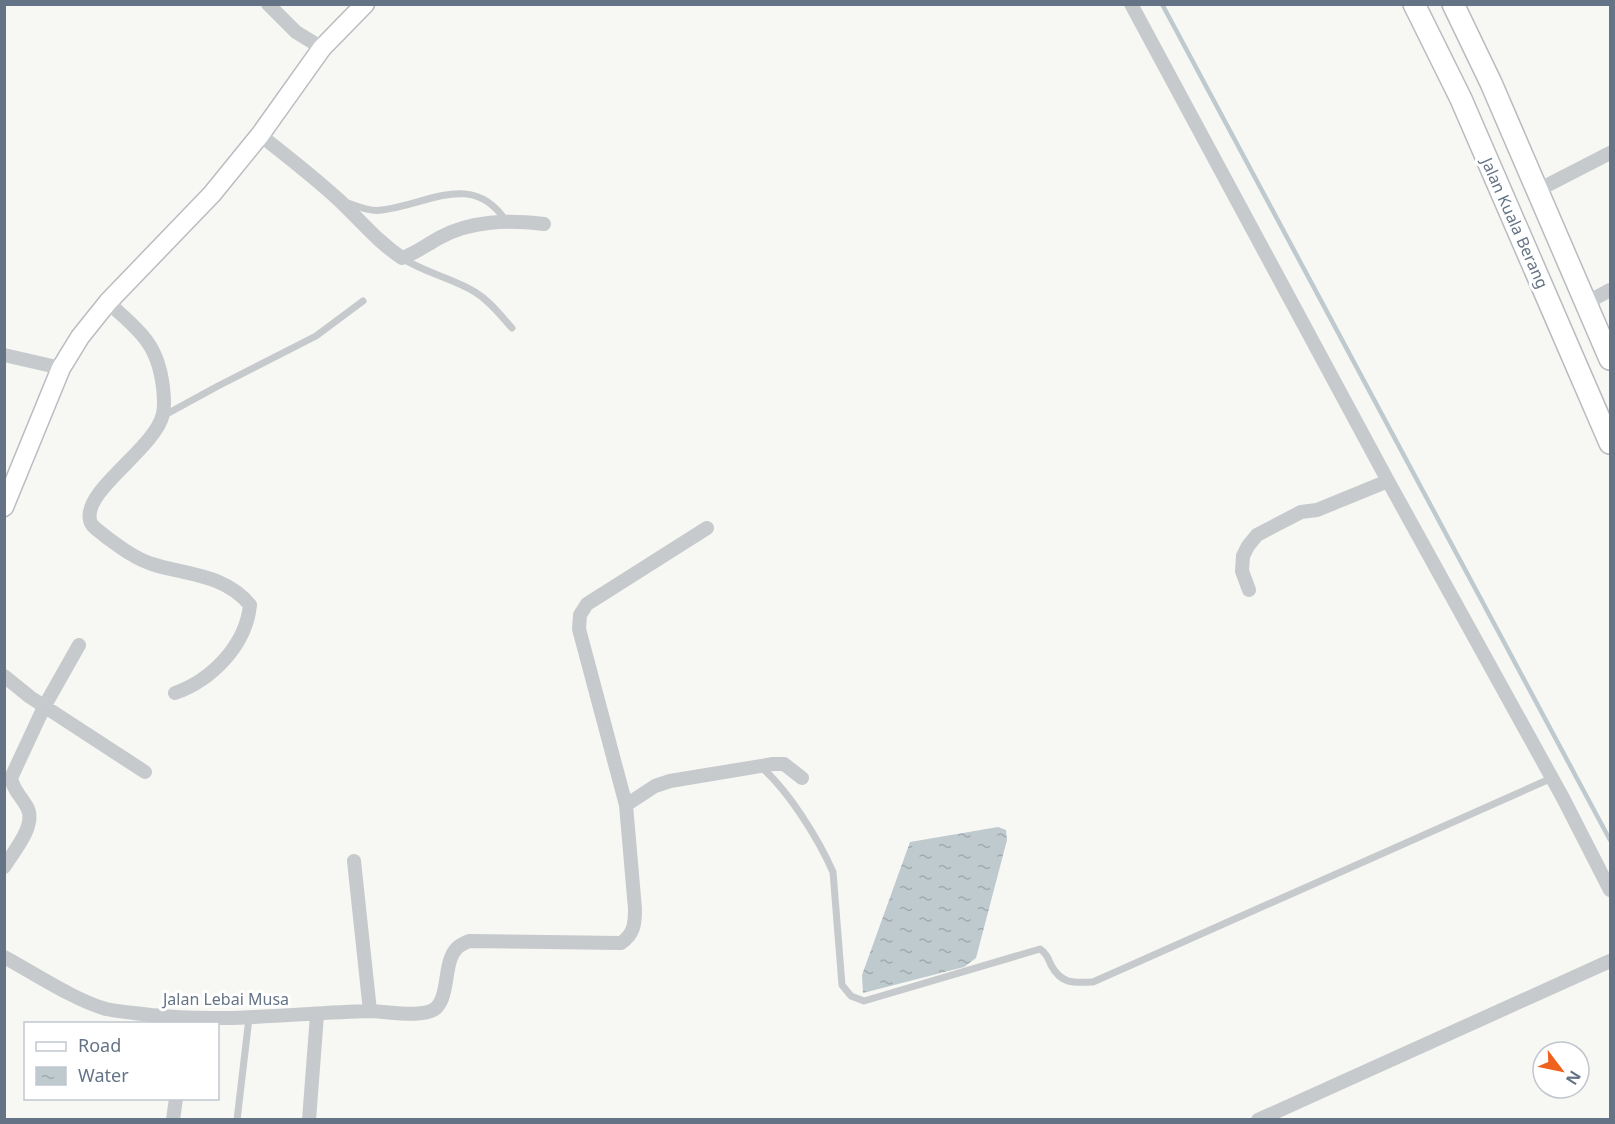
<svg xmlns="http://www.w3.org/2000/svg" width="1615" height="1124" viewBox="0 0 1615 1124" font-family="'Noto Sans',sans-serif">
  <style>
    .water { fill: url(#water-ripples) }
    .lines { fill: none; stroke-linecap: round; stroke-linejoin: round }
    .stream { stroke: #bfcacf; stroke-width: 4.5 }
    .secondary-casing { stroke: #b8bdc2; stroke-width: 21 }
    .trunk-casing { stroke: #b8bbbf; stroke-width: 24 }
    .service { stroke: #c6cacd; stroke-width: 7 }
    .minor { stroke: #c6cacd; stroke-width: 14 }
    .secondary { stroke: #fff; stroke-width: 18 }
    .trunk { stroke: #fff; stroke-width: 21 }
    .labels { text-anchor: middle; stroke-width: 6; stroke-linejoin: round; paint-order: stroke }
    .street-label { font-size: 16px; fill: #647486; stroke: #fff }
  </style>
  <defs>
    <pattern id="water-ripples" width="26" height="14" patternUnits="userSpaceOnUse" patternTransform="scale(1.5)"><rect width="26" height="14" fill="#bfcacf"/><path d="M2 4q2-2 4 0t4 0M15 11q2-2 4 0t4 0" fill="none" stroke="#9fa9ae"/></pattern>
  </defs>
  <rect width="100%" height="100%" fill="#f7f7f3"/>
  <!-- water -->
  <path class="water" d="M998,827L1006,830L1007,840L976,958L964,967L863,993L862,975L910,842Z"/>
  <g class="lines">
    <!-- stream -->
    <path class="stream" d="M1162,4L1610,840"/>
    <!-- secondary casing -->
    <g class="secondary-casing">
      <path id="secondary" d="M4,507L61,368L80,337L108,302L212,194L260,135L322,48L365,4"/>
    </g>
    <!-- trunk casing -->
    <g class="trunk-casing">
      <path id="trunk" d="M1414,4L1461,99L1610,443
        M1453,4L1491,83L1610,359"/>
    </g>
    <!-- service -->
    <path class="service" d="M345,202C357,206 370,212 382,210C428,205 472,170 506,221
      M402,258C425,273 452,278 475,292C490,301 501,316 512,328
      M163,416L218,386L316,336L363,301
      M760,766C788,790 818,838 833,872L842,985L851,996L864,1001L1040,949C1046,953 1048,958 1051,965C1061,984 1073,983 1093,982L1552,778
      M237,1120L249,1018"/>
    <!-- minor -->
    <path class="minor" d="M268,4L296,32L322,48
      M1131,4L1388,481L1563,798L1610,890
      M260,135C287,156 314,177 340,201C361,221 378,242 402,258C416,253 426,245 439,238C471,220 509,220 544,224
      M1538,190L1610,153
      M108,302C120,314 136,326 146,340C156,353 161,371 163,387C164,396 165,405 163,414C155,449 83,490 90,520C91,527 100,531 105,536C120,547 134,558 152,564C186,575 225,574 250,605C246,645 212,680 175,693
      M1586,303L1610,290
      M4,355L61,368
      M1249,590L1242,571L1243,556L1248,546L1257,535L1301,512L1317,510L1388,481
      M4,676L30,697L145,772
      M626,805L579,629L580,615L587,604L707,528
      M354,861L370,1011
      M4,867C14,851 37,825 27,807C21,796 13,790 11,778L44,707L79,645
      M4,957C34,973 74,1000 106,1009C120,1012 136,1013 151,1015C224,1023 296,1013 369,1011C386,1011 424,1019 436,1008C450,994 443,962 457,948C460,945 465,943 469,941L621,943C634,934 635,924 635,909L626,805L655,786L670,781L773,764H784L802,778
      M173,1120L176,1098
      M309,1120L317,1015
      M1258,1120L1610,961"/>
    <!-- secondary -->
    <use href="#secondary" class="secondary"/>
    <!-- trunk -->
    <use href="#trunk" class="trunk"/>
  </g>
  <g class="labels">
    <!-- street labels -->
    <g class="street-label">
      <text transform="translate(1515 223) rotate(66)" y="6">Jalan Kuala Berang</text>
      <text x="226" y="1005">Jalan Lebai Musa</text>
    </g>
  </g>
  <!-- border -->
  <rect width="1615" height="1124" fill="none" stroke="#647486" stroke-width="12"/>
  <!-- legend -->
  <rect x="24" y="1022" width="195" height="78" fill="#ffffff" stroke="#c1c7cf" stroke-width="1.5"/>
  <rect x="36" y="1042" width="30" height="9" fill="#ffffff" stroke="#c1c7cf" stroke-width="1.5"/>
  <text x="78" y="1052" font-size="18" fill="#647486">Road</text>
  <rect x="36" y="1067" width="30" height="18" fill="url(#water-ripples)" stroke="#c1c7cf" stroke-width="1.5"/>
  <text x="78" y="1082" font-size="18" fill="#647486">Water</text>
  <!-- north arrow -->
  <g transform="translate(1561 1070) rotate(122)"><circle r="28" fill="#ffffff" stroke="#c1c7cf" stroke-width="1.5"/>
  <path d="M0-4.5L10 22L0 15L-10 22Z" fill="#ee621d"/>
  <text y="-9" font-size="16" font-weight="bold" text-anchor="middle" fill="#647486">N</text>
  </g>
</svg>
